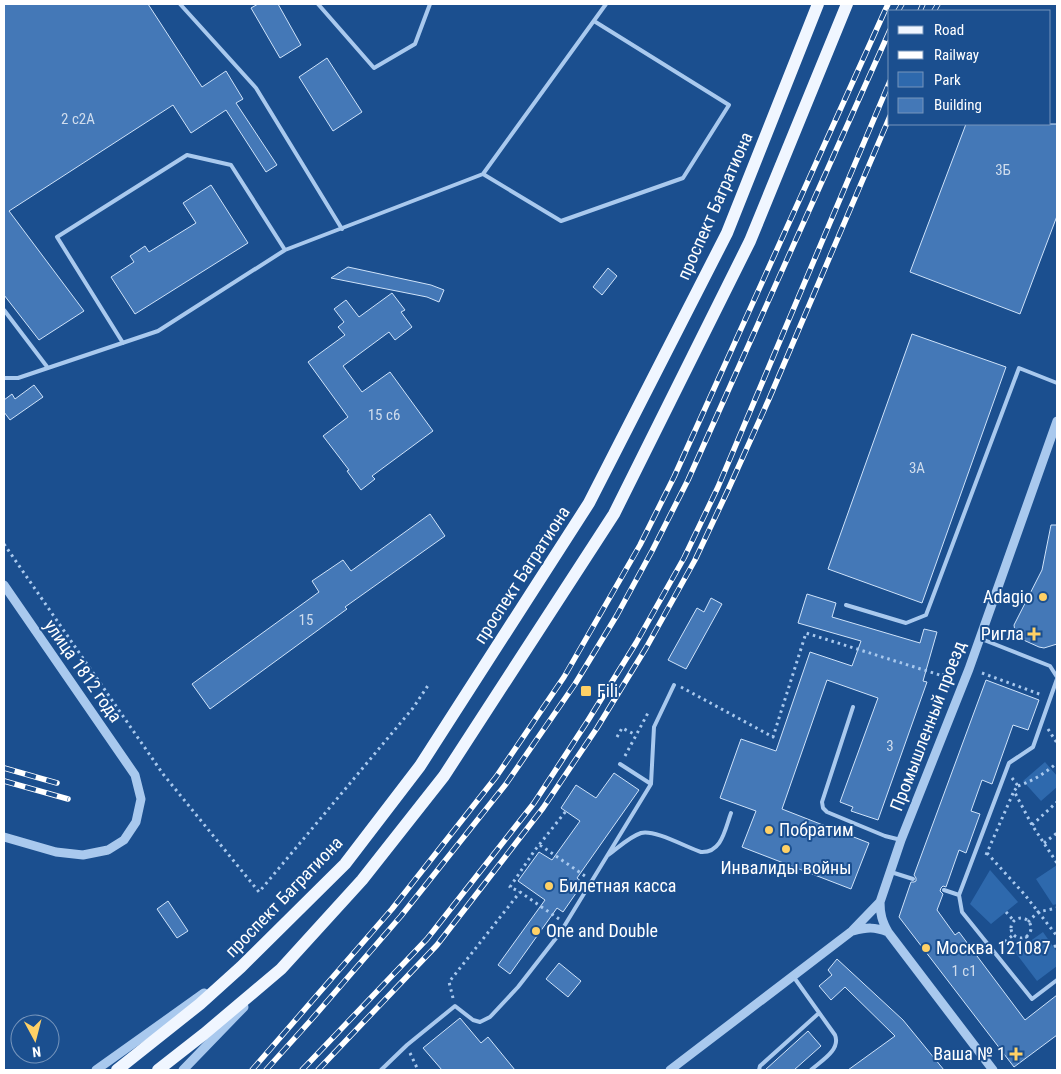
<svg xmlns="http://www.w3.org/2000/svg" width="1061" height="1074" viewBox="0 0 1061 1074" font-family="'Roboto Condensed',sans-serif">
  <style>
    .green { fill: #2e69ad }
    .building { fill: #4478b7; stroke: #cfe3fa }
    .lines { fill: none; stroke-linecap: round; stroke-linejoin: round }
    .path { stroke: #a9c9ee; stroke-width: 3; stroke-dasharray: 2.5 4; stroke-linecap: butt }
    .service { stroke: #a9c9ee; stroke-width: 4 }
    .tertiary { stroke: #a9c9ee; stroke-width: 9 }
    .primary { stroke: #f0f6ff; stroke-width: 12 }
    .rail-casing { stroke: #fff; stroke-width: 5.5 }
    .rail { stroke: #1b4f8f; stroke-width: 4; stroke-dasharray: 11; stroke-linecap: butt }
    .poi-dot { fill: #ffd166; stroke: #1b4f8f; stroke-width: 2 }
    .labels { text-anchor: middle; stroke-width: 4; stroke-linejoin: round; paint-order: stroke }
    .number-label { font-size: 15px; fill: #d0dded }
    .street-label { font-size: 18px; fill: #fff; stroke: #1b4f8f }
    .poi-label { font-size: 18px; fill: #fff; stroke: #1b4f8f; text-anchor: start }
  </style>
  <rect width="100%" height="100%" fill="#1b4f8f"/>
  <!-- green -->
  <path class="green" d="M1045,762L1057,776V787L1041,801L1023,781Z
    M1057,865V904L1053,905L1036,879Z
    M990,870L1018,902L991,924L970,904Z
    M1043,932L1057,952V966L1037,981L1015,952Z"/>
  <!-- building -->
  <path class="building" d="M4,4H148L202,87L226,71L243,99L236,103L277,165L266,172L226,110L191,133L173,105L9,211L84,311L39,340L4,295Z
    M258,4H278L301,45L280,58L251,8Z
    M327,58L362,112L333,131L299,77Z
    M966,124H1057V216L1020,314L910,272Z
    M211,185L248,243L135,314L111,277L134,262L130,256L145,246L149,252L196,223L183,203Z
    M348,267L431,285L444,290L439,302L427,297L331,278Z
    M608,268L617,276L602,295L593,287Z
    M392,293L405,310L401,312L412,327L395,340L389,332L343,366L362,392L390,372L433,431L372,476L375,479L361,490L347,471L349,470L323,436L348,417L308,362L345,335L338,327L344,322L334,309L346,300L359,317Z
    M912,334L1006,367L922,603L828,569Z
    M34,385L43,397L10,420L4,412V400L12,394L15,399Z
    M430,514L445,536L345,607L347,609L210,709L192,684L319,592L312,581L343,560L351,571Z
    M1051,525H1057V644L1044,648L1039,647L1019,638L1015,632L1014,625L1042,570Z
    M807,594L836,603L832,617L920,643L924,629L937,632L923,681L927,682L878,820L851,811L853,807L840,802L878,698L827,680L782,809L869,843L851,889L742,847L756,811L720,798L741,739L776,751L810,652L852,666L861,641L798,623Z
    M711,598L722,604L686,669L668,660L697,608L704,612Z
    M986,680L1039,700L1028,730L1013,725L992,784L982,780L971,811L980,814L966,853L959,850L946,887L943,886L941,888L940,891L943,894L937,910L955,935L959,932L1025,1020L1057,995V1035L1014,1067L899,917L911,882H914L916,881V878L914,875Z
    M614,773L639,790L577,878L583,883L563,912L557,908L510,974L498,965L545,900L518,881L539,852L552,860L580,821L561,808L576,785L596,798Z
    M168,901L188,931L177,938L157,909Z
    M837,959L903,1020L944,1070H848L895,1036L845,987L831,1000L819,986L832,975L828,970Z
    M559,963L581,981L568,997L546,979Z
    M460,1018L481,1043L488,1037L515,1070H442L423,1048Z
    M808,1031L821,1046L794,1070H765Z"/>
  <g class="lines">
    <!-- path -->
    <path class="path" d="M4,544L163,774L259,892L413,708L429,684
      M982,673L1042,695
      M681,687L773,737L806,633L943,676L949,662
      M1048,729L1057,743
      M617,737L622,728L636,735
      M625,756L649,711
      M1012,778L1018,786L1014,791L1032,825L1057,863
      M1018,786C1033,781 1045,773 1057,763
      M1032,825L1057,802
      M1044,843L1057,833
      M540,845L585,876
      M987,853L1025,895L1057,936
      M986,855L1014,791
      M1006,912L1014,921
      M1011 928a10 10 0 1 1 20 0a10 10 0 1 1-20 0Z
      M559,919L520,892L510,887L535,850L566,811
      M1028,922L1038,912L1057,908
      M1026,936L1029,942
      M1000,946L1013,935
      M1054,947L1057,945
      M453,998L449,982L520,892
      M410,1053L418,1070"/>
    <!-- service -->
    <path class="service" d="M180,4L256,88L342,229
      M318,4L374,68L415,44L430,4
      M483,174L561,221L683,178L729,105L594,21
      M4,310L48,368
      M123,343L57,237L187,155L231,165L285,250
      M4,378H18L158,331L285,250L483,174L606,4
      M846,605L906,623L926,615L1019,368L1057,383
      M979,638L1050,666L1057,677
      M1057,679L1033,747L1009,763L959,895L962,912L1032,999L1057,980
      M853,707L822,802L823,808L827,812L885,836L901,840
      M651,784L654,727L674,685
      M608,855C618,848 629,837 641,833C654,829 688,848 701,852C722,853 725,829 731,813
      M891,872L913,879
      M944,890L959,895
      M793,976L835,1035C841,1050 821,1061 811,1070
      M381,1070L407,1045L455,1006L473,1020L480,1022L490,1017L518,987L560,933L651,784L620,764
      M759,1070L760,1066L819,1013"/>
    <!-- tertiary -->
    <path class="tertiary" d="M4,585L135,775L141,799L136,822L124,840L108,850L83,855L56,852L4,837
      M853,931C868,927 874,927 888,932L993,1070
      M888,932C882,921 880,914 880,902L901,840L969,669L1057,421
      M96,1070L204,993
      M183,1070L244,1007
      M670,1070L852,931L880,902"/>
    <!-- primary -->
    <path class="primary" d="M117,1070L200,1004L241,967L345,864L420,766L589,503L727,233L818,4
      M158,1070L204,1034L281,969L362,880L444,776L614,514L750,241L847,4"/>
    <!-- rail casing -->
    <g class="rail-casing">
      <path id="rail" d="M898,11L902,4
        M920,11L923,4
        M934,11L938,4
        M4,768L57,783
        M4,781L68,799
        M252,1070L392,909L496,777L564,677L640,545L674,477L888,4
        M266,1070L311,1020L401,916L506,784L575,684L617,615L652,551L688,480L890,30
        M302,1070L427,939L534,803L587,722L636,643L684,558L718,487L890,81
        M318,1070L437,945L543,808L597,728L646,648L695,560L728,490L769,399L890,116"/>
    </g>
    <!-- rail -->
    <use href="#rail" class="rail"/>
  </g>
  <!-- markers -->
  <g class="poi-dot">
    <circle cx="1043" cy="597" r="5"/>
    <path d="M1031.5 626.5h5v5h5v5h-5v5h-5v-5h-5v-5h5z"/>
    <rect x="580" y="685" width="12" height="12" rx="2.5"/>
    <circle cx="769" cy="830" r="5"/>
    <circle cx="786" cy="849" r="5"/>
    <circle cx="549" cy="886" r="5"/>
    <circle cx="536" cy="931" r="5"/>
    <circle cx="926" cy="948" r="5"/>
    <path d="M1013.5 1046.5h5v5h5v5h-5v5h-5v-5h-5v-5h5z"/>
  </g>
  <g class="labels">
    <!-- number labels -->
    <g class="number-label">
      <text x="78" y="124">2 с2А</text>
      <text x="1003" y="175">3Б</text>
      <text x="384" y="420">15 с6</text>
      <text x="917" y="473">3А</text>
      <text x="306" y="625">15</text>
      <text x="890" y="751">3</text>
      <text x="964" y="976">1 с1</text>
    </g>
    <!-- street labels -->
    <g class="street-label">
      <text transform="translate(715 206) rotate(-66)" y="6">проспект Багратиона</text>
      <text transform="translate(522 575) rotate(-57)" y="6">проспект Багратиона</text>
      <text transform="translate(83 671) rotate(55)" y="6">улица 1812 года</text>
      <text transform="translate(928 726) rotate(-69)" y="6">Промышленный проезд</text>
      <text transform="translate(284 897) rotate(-46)" y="6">проспект Багратиона</text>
    </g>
    <!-- poi labels -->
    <g class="poi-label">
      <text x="1033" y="603" text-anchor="end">Adagio</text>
      <text x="1024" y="640" text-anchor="end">Ригла</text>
      <text x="597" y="697">Fili</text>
      <text x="779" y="836">Побратим</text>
      <text x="786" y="874" text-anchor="middle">Инвалиды войны</text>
      <text x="559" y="892">Билетная касса</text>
      <text x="546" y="937">One and Double</text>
      <text x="936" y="954">Москва 121087</text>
      <text x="1006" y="1060" text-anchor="end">Ваша № 1</text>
    </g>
  </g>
  <!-- border -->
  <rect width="1061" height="1074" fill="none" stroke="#ffffff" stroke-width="10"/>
  <!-- legend -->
  <rect x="888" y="10" width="162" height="115" fill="#1b4f8f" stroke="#7695bc"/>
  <rect x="898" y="26" width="25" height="8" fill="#f0f6ff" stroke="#7695bc"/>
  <text x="934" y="35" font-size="15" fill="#ffffff">Road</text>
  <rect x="898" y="51" width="25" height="8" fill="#ffffff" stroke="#7695bc"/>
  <text x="934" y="60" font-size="15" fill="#ffffff">Railway</text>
  <rect x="898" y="72" width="25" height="15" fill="#2e69ad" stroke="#7695bc"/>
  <text x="934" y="85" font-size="15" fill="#ffffff">Park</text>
  <rect x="898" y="98" width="25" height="15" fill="#4478b7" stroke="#7695bc"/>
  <text x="934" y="110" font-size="15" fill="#ffffff">Building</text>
  <!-- north arrow -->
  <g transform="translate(35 1039) rotate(173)"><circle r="24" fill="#1b4f8f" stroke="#7695bc"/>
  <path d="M0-4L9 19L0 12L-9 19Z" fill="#ffd166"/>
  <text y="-8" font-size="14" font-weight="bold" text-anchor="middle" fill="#ffffff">N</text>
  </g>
</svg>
